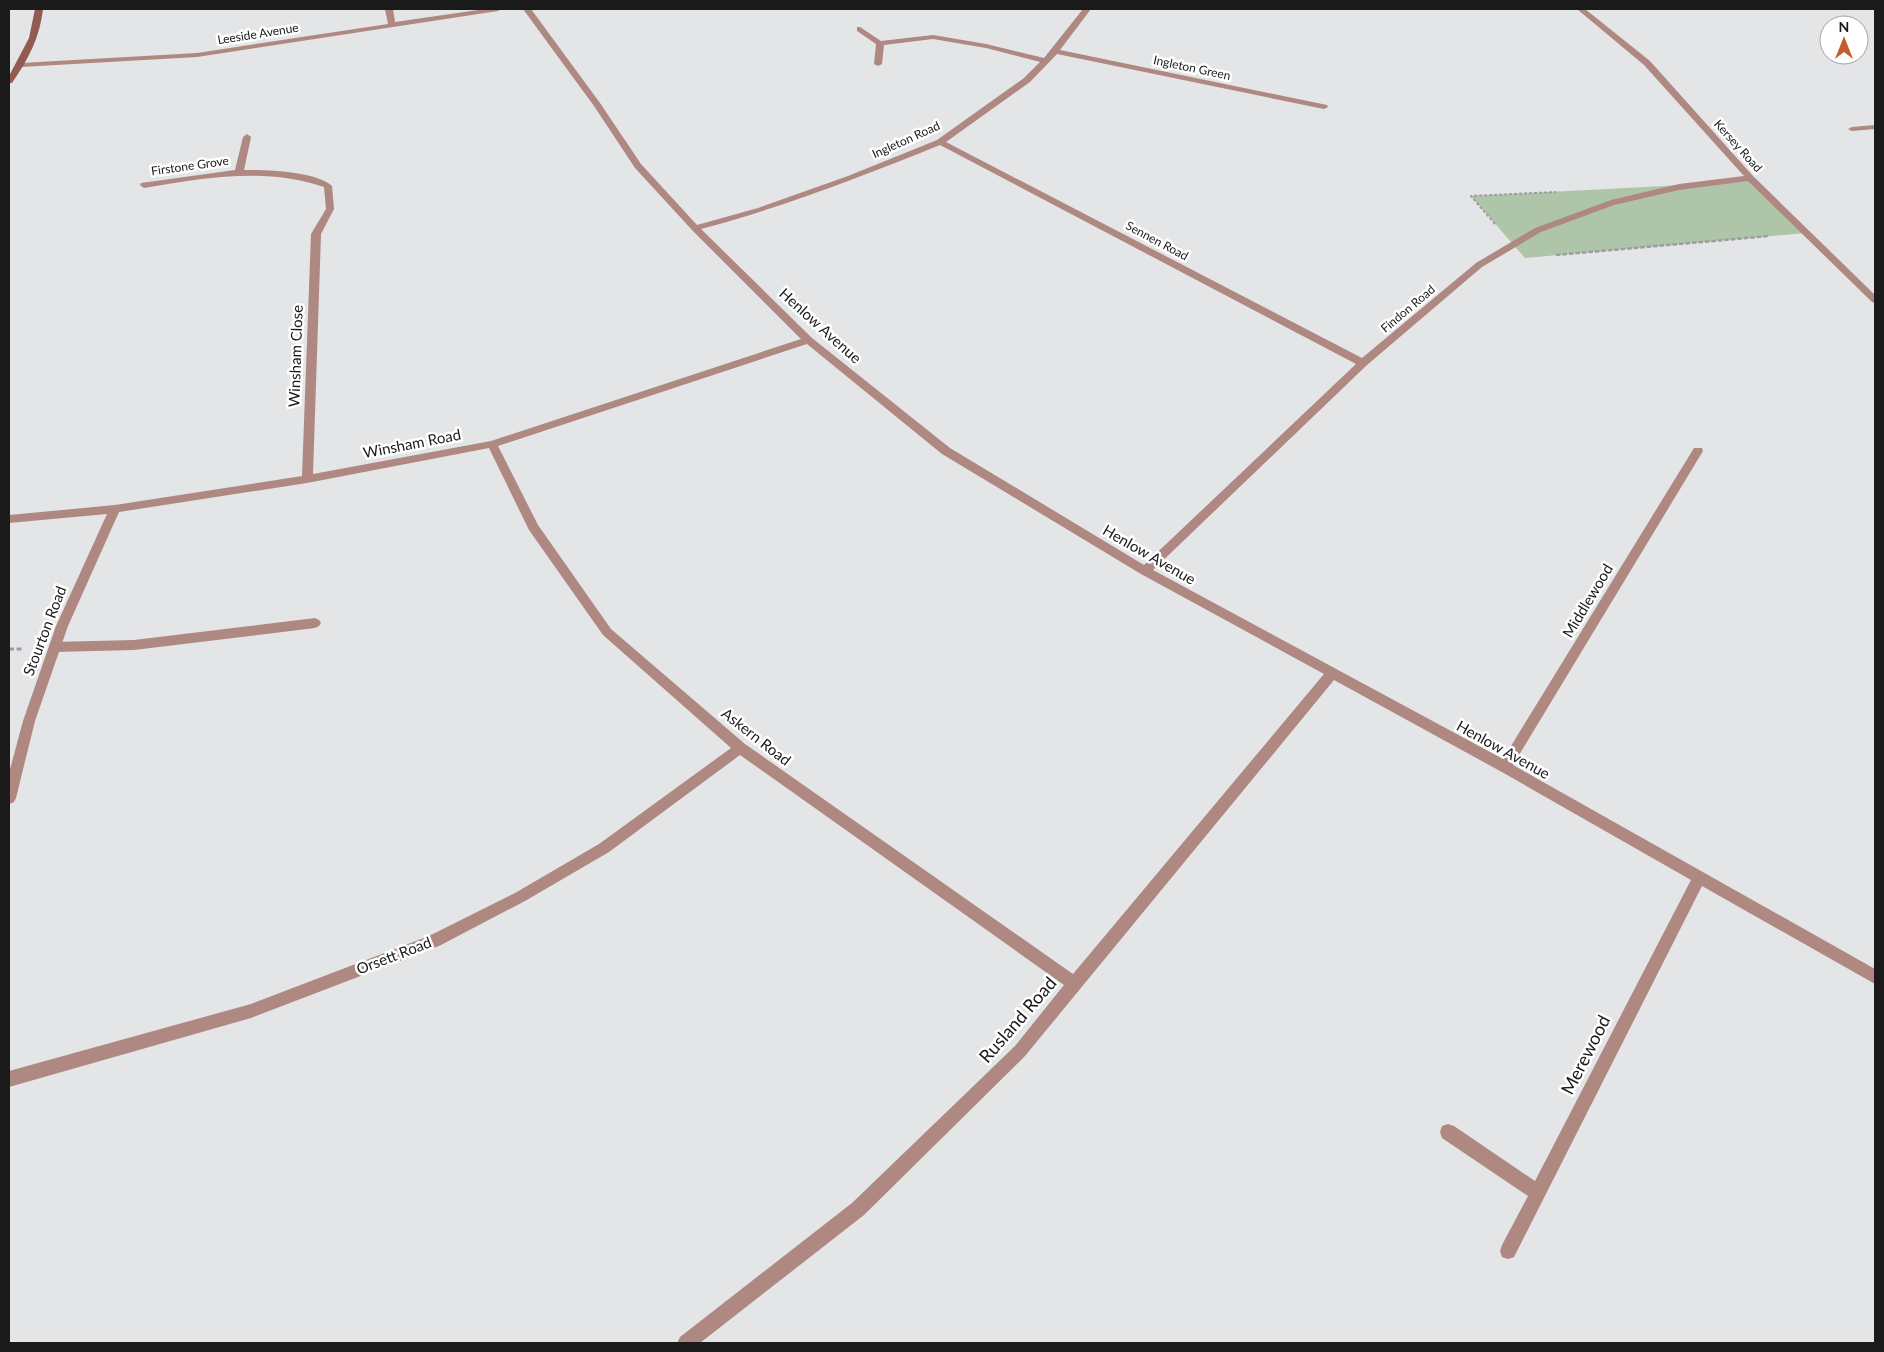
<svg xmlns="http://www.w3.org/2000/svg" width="1884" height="1352" viewBox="0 0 1884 1352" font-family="Lato,sans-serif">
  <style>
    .green { fill: #afc5a9 }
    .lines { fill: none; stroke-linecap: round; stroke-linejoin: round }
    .path-far2 { stroke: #9c9d9e; stroke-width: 2; stroke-dasharray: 3 2; stroke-linecap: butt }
    .path-far1 { stroke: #9c9d9e; stroke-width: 2.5; stroke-dasharray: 4.5 2; stroke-linecap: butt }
    .path { stroke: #9c9d9e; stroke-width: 3; stroke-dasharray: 5 2.5; stroke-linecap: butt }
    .lane { fill: #ae8881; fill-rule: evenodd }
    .street { fill: #ae8881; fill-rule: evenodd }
    .secondary { fill: #915b52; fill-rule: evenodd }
    .labels { text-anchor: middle; stroke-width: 5; stroke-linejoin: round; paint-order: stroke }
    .far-street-label { font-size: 12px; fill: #1a1a1b; stroke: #fff }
    .street-label { font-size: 15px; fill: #1a1a1b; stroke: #fff }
    .near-street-label { font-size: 18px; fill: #1a1a1b; stroke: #fff }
  </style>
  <rect width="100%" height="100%" fill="#e4e5e7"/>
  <!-- green -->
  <path class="green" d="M1750,178L1806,233L1525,258L1471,196L1703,184Z"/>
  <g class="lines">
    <!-- path-far2 -->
    <path class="path-far2" d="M1495,224L1471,196L1556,192"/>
    <!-- path-far1 -->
    <path class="path-far1" d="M1556,255L1769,236"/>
    <!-- path -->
    <path class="path" d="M9,649H23"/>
    <!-- lane -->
    <path class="lane" d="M315,618L319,620L321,623L319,626L315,628L134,650L55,652L51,650L49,647L51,644L55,642L134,640Z"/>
    <!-- street -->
    <path class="street" d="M385,9H393L395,22L485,9H502L498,11L197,57L21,67L17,65L21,63L197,53L388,24Z
      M523,9H531L600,103L641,164L697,225L758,208L848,176L937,140L1024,78L1040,62L986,48L933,39L884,45L882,64L878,66L874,64L876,44L857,31V27H860L881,41L933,35L986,44L1044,58L1083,9H1091L1060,50L1327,105L1328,107L1324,109L1057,54L1030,82L946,142L1362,358L1476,263L1535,228L1611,200L1679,184L1744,176L1644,65L1577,9H1585L1650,61L1753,176L1875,295V303L1872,302L1748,181L1679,190L1614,205L1541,232L1482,267L1367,365L1153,570L1503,759L1694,448H1702L1703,451L1513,765L1875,969V984L1702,886L1514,1257L1508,1259L1502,1257L1500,1251L1502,1245L1528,1196L1442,1138L1440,1132L1442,1126L1448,1124L1454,1126L1535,1181L1691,880L1500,771L1334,680L1025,1056L864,1215L700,1343H677L680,1337L852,1203L1015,1046L1064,985L740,755L609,852L525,901L439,946L251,1018L9,1087V1071L251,1004L429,936L515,893L599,844L731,748L603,635L529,530L489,448L307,483L119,512L68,626L35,721L16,798L14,802L9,804V773L23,721L56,626L107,514L9,523V515L115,505L302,476L311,234L326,209L324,187C264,167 205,178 144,188L140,185L141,183L235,170L243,137L247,134L251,137L244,170C266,170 315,171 332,186L334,209L321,234L313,474L491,441L801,339L692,230L635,168L594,106ZM940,145L1356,364L1144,565L950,448L812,338L701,229C783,207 861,177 940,145ZM807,344L942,454L1141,574L1324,674L1073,974L745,744L611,629L538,525L498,446Z
      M1875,125V129L1852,131L1848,129L1852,127Z"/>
    <!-- secondary -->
    <path class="secondary" d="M35,9H43C40,37 28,60 12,83H9V76L29,38Z"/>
  </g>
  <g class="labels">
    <!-- far-street labels -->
    <g class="far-street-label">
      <text transform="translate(258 34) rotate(-9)" y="4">Leeside Avenue</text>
      <text transform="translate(1192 68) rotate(12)" y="4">Ingleton Green</text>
      <text transform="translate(906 140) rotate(-24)" y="4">Ingleton Road</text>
      <text transform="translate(1738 146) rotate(48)" y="4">Kersey Road</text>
      <text transform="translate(190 166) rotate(-8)" y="4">Firstone Grove</text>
      <text transform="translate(1157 241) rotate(28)" y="4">Sennen Road</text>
      <text transform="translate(1408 309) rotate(-40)" y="4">Findon Road</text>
    </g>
    <!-- street labels -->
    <g class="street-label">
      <text transform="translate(820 326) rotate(42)" y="5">Henlow Avenue</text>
      <text transform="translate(296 356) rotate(-88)" y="5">Winsham Close</text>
      <text transform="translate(412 444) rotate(-11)" y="5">Winsham Road</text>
      <text transform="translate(1149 555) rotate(30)" y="5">Henlow Avenue</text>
      <text transform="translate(1588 601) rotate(-59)" y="5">Middlewood</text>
      <text transform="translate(45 631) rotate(-69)" y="5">Stourton Road</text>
      <text transform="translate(756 737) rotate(38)" y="5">Askern Road</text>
      <text transform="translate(1503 750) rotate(29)" y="5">Henlow Avenue</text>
      <text transform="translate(394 956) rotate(-21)" y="5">Orsett Road</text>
    </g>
    <!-- near-street labels -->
    <g class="near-street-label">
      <text transform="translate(1018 1020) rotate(-49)" y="6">Rusland Road</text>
      <text transform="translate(1586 1055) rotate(-63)" y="6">Merewood</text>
    </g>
  </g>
  <!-- border -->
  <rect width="1884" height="1352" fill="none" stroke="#1a1a1b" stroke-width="20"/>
  <!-- north arrow -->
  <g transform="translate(1844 40)"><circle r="24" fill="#ffffff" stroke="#a3a3a4"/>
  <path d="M0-4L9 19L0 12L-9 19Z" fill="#c45e2f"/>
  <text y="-8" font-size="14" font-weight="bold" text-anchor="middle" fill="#1a1a1b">N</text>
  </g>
</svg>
